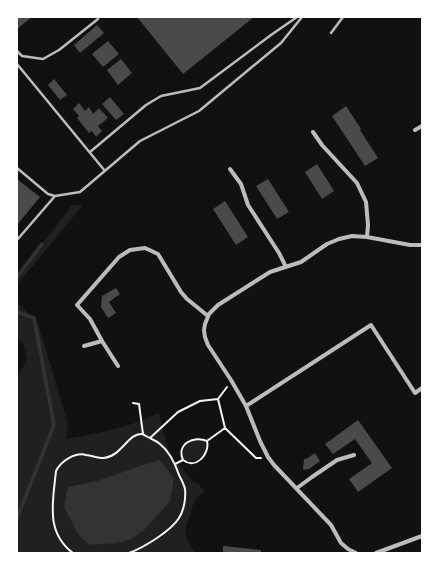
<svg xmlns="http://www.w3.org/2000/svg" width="439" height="570" viewBox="0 0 439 570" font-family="'Sofia Sans Condensed',sans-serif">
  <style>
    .green { fill: #202020 }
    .water { fill: #333 }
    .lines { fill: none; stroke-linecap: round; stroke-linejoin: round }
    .stream { stroke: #333; stroke-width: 3.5 }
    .building { fill: #4a4a4a }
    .path { stroke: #f5f5f5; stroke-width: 2 }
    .service { stroke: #bcbcbc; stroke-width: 2.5 }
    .minor { stroke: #bcbcbc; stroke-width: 4 }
  </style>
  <rect width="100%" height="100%" fill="#111"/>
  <!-- green -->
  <path class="green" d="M72,205H83L17,285V277Z
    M17,302L38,323L68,424L66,439C99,433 128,428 159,413C163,431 167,448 175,464H179L194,483L199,484L204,492L195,499L185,530L187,540L195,553H17V376L27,361L24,344L17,338Z
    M197,440L203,441L205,443C211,462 175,469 184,449C186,444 191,442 197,440Z"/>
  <!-- water -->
  <path class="water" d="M160,460L174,478L170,501L144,530L131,539L117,543L104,544L89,545L78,534L64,507L68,487L97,481L143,465Z"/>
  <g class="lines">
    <!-- stream -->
    <path class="stream" d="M17,277L42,244
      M17,312L34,318L54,425L17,518"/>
  </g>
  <!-- building -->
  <path class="building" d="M17,17H32L17,29Z
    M137,17H254L183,74Z
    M97,25L104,33L80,53L74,45Z
    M108,41L119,54L103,67L92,54Z
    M121,59L132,73L118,85L107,70Z
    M54,79L67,95L60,100L48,85Z
    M110,97L124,114L116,120L102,104Z
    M79,103L85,111L89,107L93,114L99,108L108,118L98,126L102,131L96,137L92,131L89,133L77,118L79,116L73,109Z
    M346,106L361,129L360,130L378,158L365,166L332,116Z
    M317,164L334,191L322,199L305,172Z
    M17,179L40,197L17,225Z
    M268,179L289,212L277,219L256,186Z
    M225,201L248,237L236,245L213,209Z
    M116,288L120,294L109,302L116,313L108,318L101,307L102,296Z
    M358,420L392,468L358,492L349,479L372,463L355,439L333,454L325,444Z
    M315,453L320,461L309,469L303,470L304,459H306Z
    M223,546L261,550V553H223Z"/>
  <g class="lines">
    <!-- path -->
    <path class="path" d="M227,387L218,399L225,428L256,458H261
      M133,403L139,404L143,434
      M150,438L178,412L200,401L218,399
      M183,460C176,444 194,435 207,441
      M175,464L183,460C196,470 210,454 207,441L225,428
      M73,553C45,532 53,501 56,471C61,461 75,452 86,455C93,456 98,458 104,458C122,456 128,433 142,434C145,435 147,437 150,438C153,440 157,441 160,444C170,452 175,463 179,475C181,479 184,484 185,489C186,498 184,510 179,518C171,531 143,548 129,553"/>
    <!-- service -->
    <path class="service" d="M331,33L343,17
      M17,51L22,56L43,59L59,50L98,19
      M17,64L105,171
      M90,152L146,105L161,96L200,88L271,35L297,17
      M17,168L48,194L55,196L80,192L140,141L199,111L281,43L302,17
      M17,240L55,196"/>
    <!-- minor -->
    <path class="minor" d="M415,130L422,126
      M313,132L322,145L357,183L366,202L368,225L367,237
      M230,169L241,184L248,205L279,253L286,267
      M102,341L90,319L77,305L119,257L130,250L145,248L158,254L181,292L187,299L208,316
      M84,346L102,341L118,366
      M246,406L371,325L415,393L422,388
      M297,488L312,477L337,460L354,455
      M356,553L348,549L341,543L331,525L274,465L268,457L260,441L246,406L231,380L208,345L205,337L204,330L205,324L209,314L218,305L270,272L301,262L327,244L339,239L352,236L367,237L410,245H422
      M376,553L422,536"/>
  </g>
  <!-- border -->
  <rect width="439" height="570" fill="none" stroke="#ffffff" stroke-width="36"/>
</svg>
